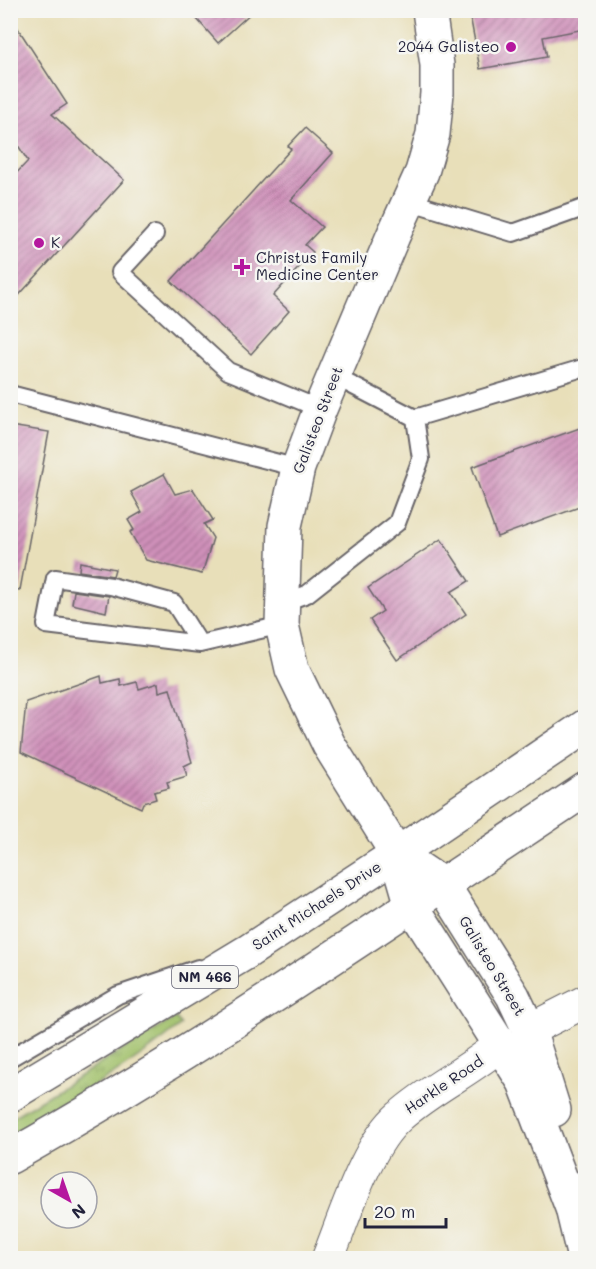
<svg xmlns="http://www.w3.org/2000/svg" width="596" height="1269" viewBox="0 0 596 1269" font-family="Mali,sans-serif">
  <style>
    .grass { fill: url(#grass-tufts); stroke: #617152; stroke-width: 1.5 }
    .building { fill: url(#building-hatch) }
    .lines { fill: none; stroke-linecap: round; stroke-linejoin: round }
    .lane-casing { stroke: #676467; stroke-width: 20 }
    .street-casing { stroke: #676467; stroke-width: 34 }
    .secondary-casing { stroke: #676467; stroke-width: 36 }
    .primary-casing { stroke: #676467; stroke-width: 36 }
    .lane { stroke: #fff; stroke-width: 16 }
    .street { stroke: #fff; stroke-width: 32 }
    .secondary { stroke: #fff; stroke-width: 33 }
    .primary { stroke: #fff; stroke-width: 33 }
    .poi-dot { fill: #b5179e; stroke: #f6f6f2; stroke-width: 2 }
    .labels { text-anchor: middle; stroke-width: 5; stroke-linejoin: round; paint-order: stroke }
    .shield { fill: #f6f6f2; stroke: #626272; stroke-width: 1.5 }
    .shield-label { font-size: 14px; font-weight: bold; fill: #22223b }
    .poi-label { font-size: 15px; fill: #22223b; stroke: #f6f6f2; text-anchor: start }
    .street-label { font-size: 15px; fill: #22223b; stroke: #f6f6f2 }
  </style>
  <defs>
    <pattern id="grass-tufts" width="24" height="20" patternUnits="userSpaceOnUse" patternTransform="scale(1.5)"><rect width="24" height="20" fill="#a0c069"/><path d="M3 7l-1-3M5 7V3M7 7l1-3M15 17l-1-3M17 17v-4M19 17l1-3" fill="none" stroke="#829c58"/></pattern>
    <pattern id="building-hatch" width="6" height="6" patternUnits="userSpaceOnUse" patternTransform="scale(1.5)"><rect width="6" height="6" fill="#cf90b9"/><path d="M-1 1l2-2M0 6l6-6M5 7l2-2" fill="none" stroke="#a87598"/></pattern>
  </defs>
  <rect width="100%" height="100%" fill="#f6f6f2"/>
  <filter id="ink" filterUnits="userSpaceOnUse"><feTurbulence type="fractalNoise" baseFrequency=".0167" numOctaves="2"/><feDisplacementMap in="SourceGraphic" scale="12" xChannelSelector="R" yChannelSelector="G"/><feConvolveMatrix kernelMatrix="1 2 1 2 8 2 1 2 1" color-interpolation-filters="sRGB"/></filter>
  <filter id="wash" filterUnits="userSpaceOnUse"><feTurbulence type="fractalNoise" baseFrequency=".008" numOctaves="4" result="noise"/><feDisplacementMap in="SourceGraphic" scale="24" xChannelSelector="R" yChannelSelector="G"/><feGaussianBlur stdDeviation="1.35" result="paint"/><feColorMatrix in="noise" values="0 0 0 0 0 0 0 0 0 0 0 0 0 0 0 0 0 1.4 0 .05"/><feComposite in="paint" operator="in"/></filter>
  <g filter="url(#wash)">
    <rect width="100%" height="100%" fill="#e8dfb9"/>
    <!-- grass -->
    <path class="grass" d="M175,1018L181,1025C129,1069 69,1101 11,1135V1118Z"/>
    <g id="blocks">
      <!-- building -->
      <path class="building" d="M189,10H254L218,43Z
        M469,10H585V29L543,37L547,57L480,69Z
        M10,16L67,104L52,114L124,180L10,305V180L28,161L10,133Z
        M305,128L333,153L291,200L322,227L305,245L313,252L273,296L289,311L251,354L171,281L291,149L288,146Z
        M10,426L49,432L20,590L10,589Z
        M585,426V505L497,537L472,467Z
        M164,474L175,494L193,489L213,520L204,524L213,538L202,574L146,560L130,532L134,530L128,520L142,512L131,492Z
        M441,539L469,581L451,592L466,614L397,660L370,620L383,611L368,588Z
        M80,562L115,569L113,576L79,571Z
        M74,591L109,596L106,612L72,604Z
        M101,676L102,683L120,679L121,686L137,682L139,689L158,683L159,692L170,689L192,762L184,766L187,776L167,782L169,788L154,792L156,799L143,803L141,808L21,752L26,702Z"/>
    </g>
  </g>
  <g filter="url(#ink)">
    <use href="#blocks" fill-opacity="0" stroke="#676467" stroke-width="1.5"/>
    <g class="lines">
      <!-- lane casing -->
      <g class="lane-casing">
        <path id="lane" d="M408,201L513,233L586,207
          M155,234L120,272L228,371L320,409
          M334,376L415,418L586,367
          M10,394L298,468
          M282,603L307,594L397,523L421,459L415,418
          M200,644L174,603L111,586L55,578L46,625L200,644L282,625
          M10,1058L118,995L198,968"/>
      </g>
      <!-- street casing -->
      <g class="street-casing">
        <path id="street" d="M529,1030L586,1001
          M328,1258C345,1216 366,1145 400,1116C431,1088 470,1071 501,1044"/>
      </g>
      <!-- secondary casing -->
      <g class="secondary-casing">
        <path id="secondary" d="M429,10L437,65V93L433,134L422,172L393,236L320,409L298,468L285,526L282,625L292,669L329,745L397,854L412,906L524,1082L572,1208
          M397,854L443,885L513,996L529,1030L554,1110
          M569,1187L572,1208L584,1258"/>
      </g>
      <!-- primary casing -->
      <g class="primary-casing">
        <path id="primary" d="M10,1095L247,952L397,854L586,726
          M10,1157C209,1045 396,915 586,789"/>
      </g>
      <!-- lane -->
      <use href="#lane" class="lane"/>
      <!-- street -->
      <use href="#street" class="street"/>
      <!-- secondary -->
      <use href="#secondary" class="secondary"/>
      <!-- primary -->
      <use href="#primary" class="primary"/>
    </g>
  </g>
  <!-- markers -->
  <g class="poi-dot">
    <circle cx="511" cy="47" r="6"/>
    <circle cx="39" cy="243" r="6"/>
    <path d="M239 258h6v6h6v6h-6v6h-6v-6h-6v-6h6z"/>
  </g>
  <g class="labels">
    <!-- shield labels -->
    <rect class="shield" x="172" y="966" width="66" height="22" rx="4.5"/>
    <g class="shield-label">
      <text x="205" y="982">NM 466</text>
    </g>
    <!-- poi labels -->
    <g class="poi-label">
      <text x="499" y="52" text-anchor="end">2044 Galisteo</text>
      <text x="51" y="248">K</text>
      <text x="256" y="263">Christus Family<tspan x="256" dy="17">Medicine Center</tspan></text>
    </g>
    <!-- street labels -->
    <g class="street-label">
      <text transform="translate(318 420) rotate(-69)" y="5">Galisteo Street</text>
      <text transform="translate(317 906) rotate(-33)" y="5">Saint Michaels Drive</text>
      <text transform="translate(492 966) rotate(59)" y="5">Galisteo Street</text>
      <text transform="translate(444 1085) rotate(-34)" y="5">Harkle Road</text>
    </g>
  </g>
  <!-- margin -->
  <rect width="596" height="1269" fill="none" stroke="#f6f6f2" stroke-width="36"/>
  <!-- north arrow -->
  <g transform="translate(69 1200) rotate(140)"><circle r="28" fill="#f6f6f2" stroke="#a1a1a9" stroke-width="1.5"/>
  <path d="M0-4.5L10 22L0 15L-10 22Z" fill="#b5179e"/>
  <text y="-9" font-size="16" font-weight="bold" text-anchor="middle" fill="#22223b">N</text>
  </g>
  <!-- scale -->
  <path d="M365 1218v9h81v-9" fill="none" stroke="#22223b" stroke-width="3"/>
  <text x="374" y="1218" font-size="18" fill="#22223b" stroke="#f6f6f2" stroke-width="4.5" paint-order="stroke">20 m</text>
</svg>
